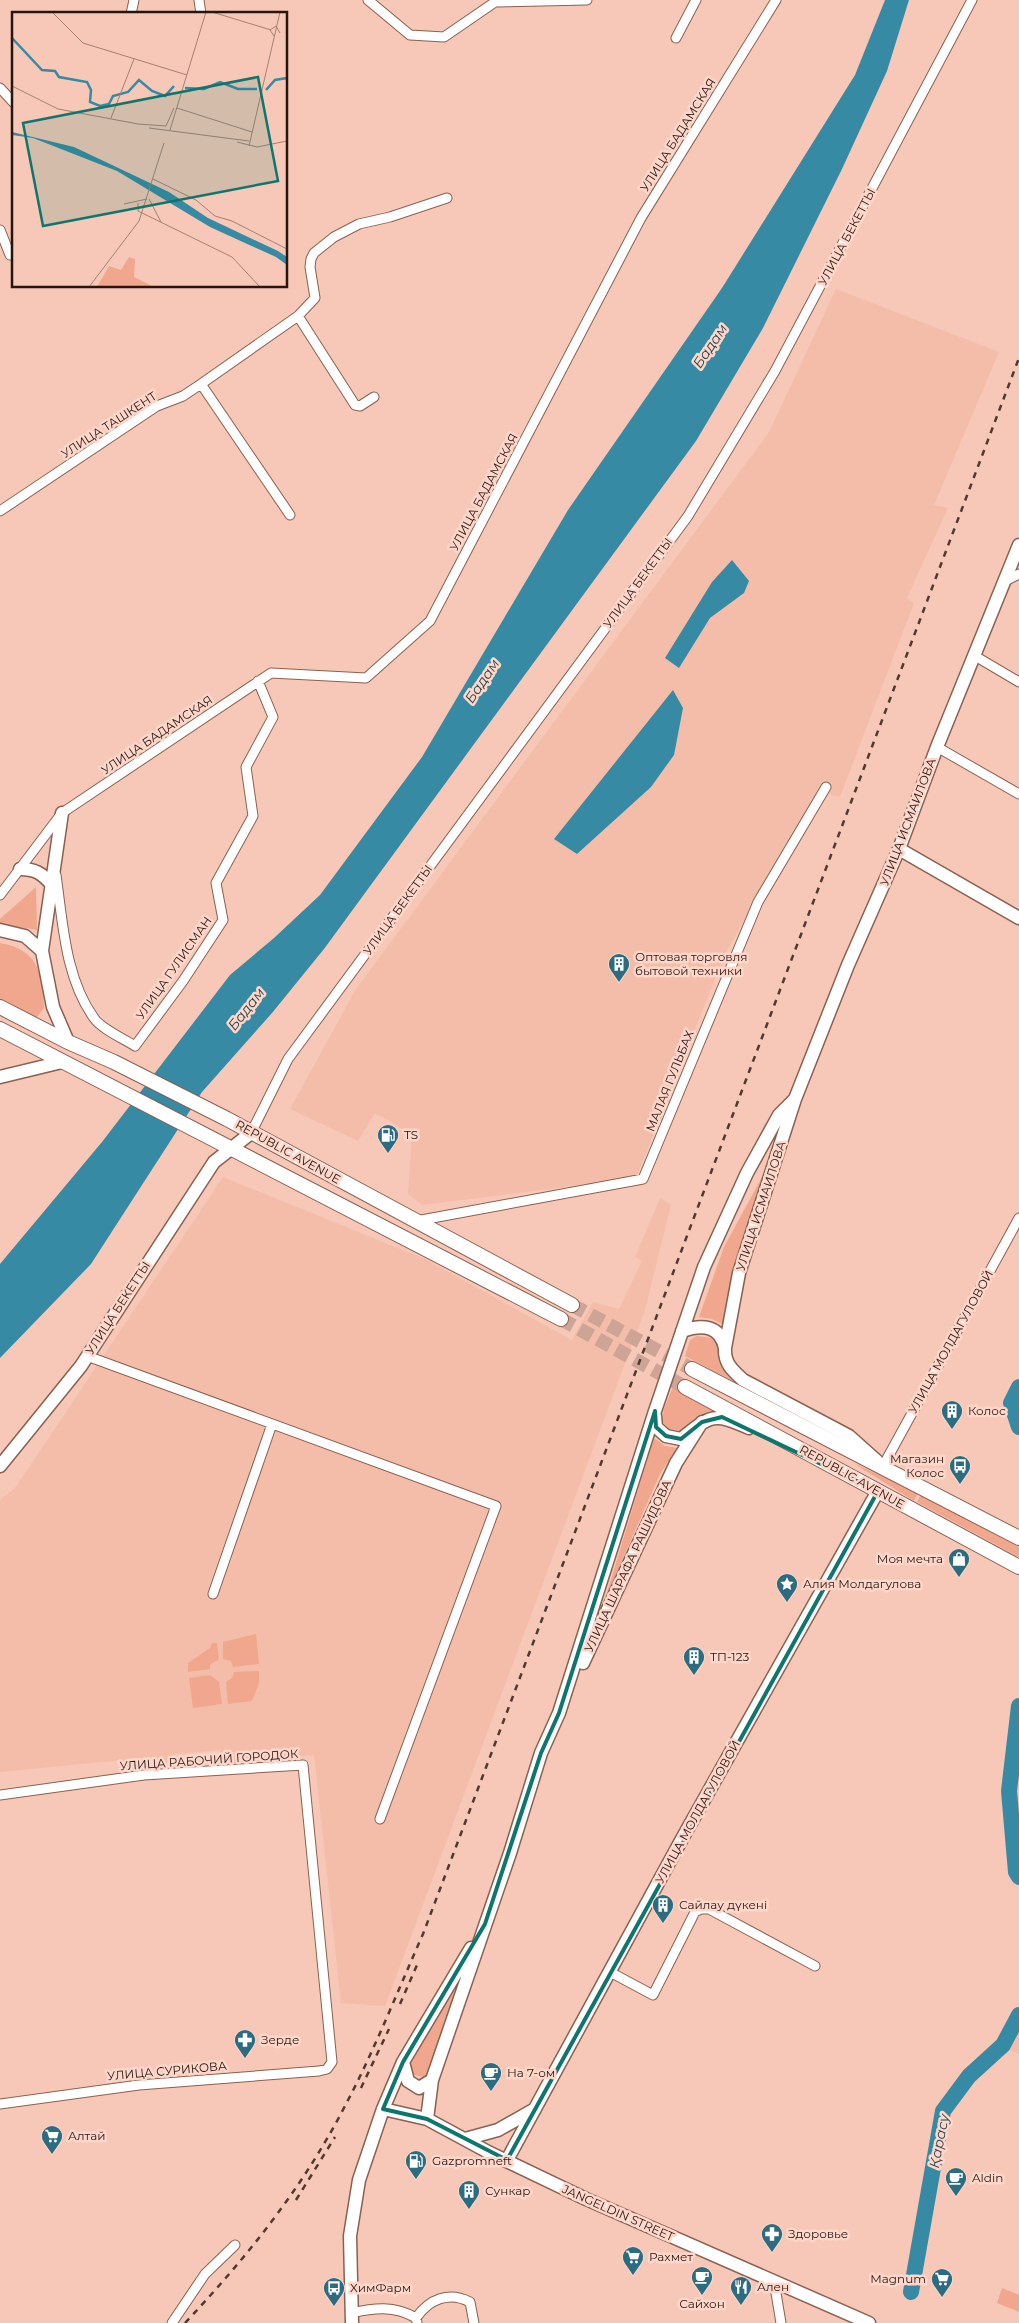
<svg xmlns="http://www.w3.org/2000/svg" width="1019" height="2323" viewBox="0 0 1019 2323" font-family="Montserrat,sans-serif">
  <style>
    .built { fill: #f4bda9 }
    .green { fill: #f0a78d }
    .water { fill: #378aa3 }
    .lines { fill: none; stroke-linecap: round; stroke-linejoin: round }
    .river { stroke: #378aa3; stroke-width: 16 }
    .primary-tunnel { stroke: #cda496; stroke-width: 14; stroke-dasharray: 14 7; stroke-linecap: butt }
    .street-casing { stroke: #8a6051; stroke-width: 11 }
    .secondary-casing { stroke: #8a6051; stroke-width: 15 }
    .primary-casing { stroke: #8a6051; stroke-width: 16 }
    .street { stroke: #fff; stroke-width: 9 }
    .secondary { stroke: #fff; stroke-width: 12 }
    .primary { stroke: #fff; stroke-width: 14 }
    .rail { stroke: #503931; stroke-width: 2.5; stroke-dasharray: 6 6; stroke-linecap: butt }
    .marked { fill: none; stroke: #0f766e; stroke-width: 4; stroke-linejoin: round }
    .labels { text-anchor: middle; stroke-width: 5; stroke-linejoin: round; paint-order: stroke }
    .street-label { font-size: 12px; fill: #271610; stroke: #fed7ca }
    .poi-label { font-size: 12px; fill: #271610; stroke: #fed7ca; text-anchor: start }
    .water-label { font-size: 14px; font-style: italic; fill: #29444c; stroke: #fed7ca }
    .inset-river { fill: none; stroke: #378aa3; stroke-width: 2.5 }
    .inset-road { fill: none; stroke: #a48174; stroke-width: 1 }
    .view { fill: #0f766e; fill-opacity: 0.15; stroke: #0f766e; stroke-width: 2.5 }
    .inset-edge { fill: none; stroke: #271610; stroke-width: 2.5 }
  </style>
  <rect width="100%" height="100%" fill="#f7c8b7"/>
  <!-- built -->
  <path class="built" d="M836,289L999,352L934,505L948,508L907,598L914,603L840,797L818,791L725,954L636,1178L422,1205L408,1194L412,1134L375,1113L358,1141L290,1109L356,989L769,432Z
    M223,1177L425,1259L572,1340L593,1302L619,1309L642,1261L635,1257L660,1198L671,1205L645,1310L385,2006L341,2003L314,1755L222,1764L220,1750L175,1754V1762L123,1767L122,1760L0,1772V1500L15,1488Z
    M1019,2024V2054L1008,2049Z"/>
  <!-- green -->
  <path class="green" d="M36,887L37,930L0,924V919Z
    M0,943C39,950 42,973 44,1008L37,1017H26L0,1001Z
    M781,1142L731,1281L724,1325L712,1319L699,1317L724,1247Z
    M697,1336L712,1338L718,1345C717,1362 721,1369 733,1381L685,1356L690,1340Z
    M674,1384L732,1413C699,1409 705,1414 680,1431L669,1429L662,1421L664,1409Z
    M654,1438L665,1446L677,1448L660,1474L605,1599Z
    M853,1463L918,1492L914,1501Z
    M921,1494L1019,1547V1557L917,1502Z
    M256,1634L259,1664L233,1667L231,1661L223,1659V1642Z
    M212,1643H217L219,1659L210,1665V1669L188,1672V1663L210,1648Z
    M259,1671V1683L252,1701L228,1704L226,1682L232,1678L234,1672Z
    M210,1675L219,1682L222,1704L193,1708L189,1678Z
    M470,1954L430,2072L423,2077L410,2074L409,2063Z
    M1002,2288L1019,2295V2312L997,2303Z"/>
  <!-- water -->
  <path class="water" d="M885,0H909L887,71L842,169L763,328L696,441L324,949L272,1013L202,1092L91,1264L0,1358V1264L102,1142L230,975L274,938L320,895L422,757L568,510L722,288L855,75Z
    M732,560L749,581L744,593L710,618L679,668L665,658L712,582Z
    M673,690L683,708L674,755L651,787L577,854L554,839Z"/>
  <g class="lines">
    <!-- river -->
    <path class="river" d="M1019,1387L1011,1403L1019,1427
      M1019,1706L1009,1791L1016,1872L1019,1877
      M911,2292L943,2111L969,2076L1003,2045L1019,2015"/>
    <!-- primary-tunnel -->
    <path class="primary-tunnel" d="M572,1305L692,1369
      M561,1319L685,1387"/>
    <!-- street casing -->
    <g class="street-casing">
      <path id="street" d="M199,0L201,14
        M368,0L410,35L444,37L495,2L587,0
        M131,14L134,0
        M676,38L696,0
        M0,88L14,103
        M0,230L10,255
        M298,316L355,405L360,406L374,397
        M201,384L298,316L315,298L310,267L311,259L314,253L334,237L359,224L390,217L447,198
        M0,511L157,406L183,396L201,384L290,515
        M1005,581L1019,574
        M975,656L1019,682
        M937,747L1019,794
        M56,875C63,923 65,978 94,1018C100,1028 124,1039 135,1046L183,981L223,920L216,883L253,816L246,767L273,717L258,681
        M0,895L62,813L271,673L366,678L430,621L641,218L776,0
        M251,1133L288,1059L688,516L775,371L972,0
        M416,1221L643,1179L758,902L826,787
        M87,1356L496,1506L380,1819
        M883,1466L1019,1218
        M213,1594L272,1424
        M0,1795L144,1775L303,1765L332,2062L327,2069L319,2071L139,2085L0,2104
        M610,1972L653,1995L695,1912L701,1909H709L815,1966
        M774,2281L781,2323
        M351,2313C374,2308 394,2305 416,2318L417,2322
        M416,2318C429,2299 449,2291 470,2302L474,2323
        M172,2323L205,2274L235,2245"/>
    </g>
    <!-- secondary casing -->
    <g class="secondary-casing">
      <path id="secondary" d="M62,813L42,951L53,1007L68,1042
        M899,849L1019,918
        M20,869C35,869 42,873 52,885
        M0,930L25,936L42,951
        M0,1077L62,1062
        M682,1331C702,1324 720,1325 725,1348
        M655,1416L656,1427L666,1436L681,1439C711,1415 713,1412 749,1428
        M877,1461L849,1436L743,1380C732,1370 724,1363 725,1348L739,1273L795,1099L848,965L899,849L937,747L1019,545
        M0,1466L81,1366L214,1162L251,1133
        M583,1663L676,1463L702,1422
        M403,2062L408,2081L419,2088L432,2080
        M383,2109L427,2119L490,2153L586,2199L869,2323
        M427,2119L432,2080L510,1853L541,1753L559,1713L655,1411L704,1267L747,1173L779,1115L795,1099
        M465,2139L498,2130L535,2109
        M507,2160L683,1837L878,1491
        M352,2323L350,2236L359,2180L383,2109L403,2062L471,1948"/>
    </g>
    <!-- primary casing -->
    <g class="primary-casing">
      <path id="primary" d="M0,1007L68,1042L114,1062L227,1119L572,1305
        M0,1029L561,1319
        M692,1369L1019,1538
        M685,1387L1019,1567"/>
    </g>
    <!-- street -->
    <use href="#street" class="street"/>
    <!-- secondary -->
    <use href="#secondary" class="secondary"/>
    <!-- primary -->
    <use href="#primary" class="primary"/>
    <!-- rail -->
    <path class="rail" d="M400,2004L417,1965
      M361,2088L389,2029
      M296,2200L335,2137
      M185,2323C248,2256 304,2186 346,2104C375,2049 398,1990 423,1934L1019,358"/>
  </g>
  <!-- marked area -->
  <path class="marked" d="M655,1411L656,1427L666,1436L681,1439L702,1422L722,1417L878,1491L507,2160L427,2119L383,2109L403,2062L485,1924L541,1753L559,1713Z"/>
  <!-- icons -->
  <defs>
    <g id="building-pin" transform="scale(1.125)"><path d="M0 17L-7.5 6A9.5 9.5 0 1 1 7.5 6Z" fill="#2b6c80" stroke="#fed7ca"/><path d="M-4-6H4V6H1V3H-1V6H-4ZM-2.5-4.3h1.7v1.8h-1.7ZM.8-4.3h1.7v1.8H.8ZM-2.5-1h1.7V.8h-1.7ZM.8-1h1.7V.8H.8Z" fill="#fff"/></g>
    <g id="fuel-pin" transform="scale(1.125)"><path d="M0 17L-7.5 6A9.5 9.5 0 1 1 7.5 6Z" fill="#2b6c80" stroke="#fed7ca"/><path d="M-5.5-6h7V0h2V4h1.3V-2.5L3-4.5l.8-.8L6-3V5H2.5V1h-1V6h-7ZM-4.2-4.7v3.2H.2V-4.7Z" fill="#fff"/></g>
    <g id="bus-pin" transform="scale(1.125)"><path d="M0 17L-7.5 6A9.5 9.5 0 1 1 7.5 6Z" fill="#2b6c80" stroke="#fed7ca"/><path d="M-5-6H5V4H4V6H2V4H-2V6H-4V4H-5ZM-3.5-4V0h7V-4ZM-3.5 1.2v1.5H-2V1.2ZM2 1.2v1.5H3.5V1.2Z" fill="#fff"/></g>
    <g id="shop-pin" transform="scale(1.125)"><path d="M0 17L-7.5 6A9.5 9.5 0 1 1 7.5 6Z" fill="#2b6c80" stroke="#fed7ca"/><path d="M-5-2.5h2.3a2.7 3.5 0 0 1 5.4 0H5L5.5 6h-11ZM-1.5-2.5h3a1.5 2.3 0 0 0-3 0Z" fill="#fff"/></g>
    <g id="sight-pin" transform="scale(1.125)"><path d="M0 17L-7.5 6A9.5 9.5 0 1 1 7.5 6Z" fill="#2b6c80" stroke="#fed7ca"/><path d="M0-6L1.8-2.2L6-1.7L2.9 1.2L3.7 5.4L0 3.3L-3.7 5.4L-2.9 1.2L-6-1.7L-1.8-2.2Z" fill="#fff"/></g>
    <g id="pharmacy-pin" transform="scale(1.125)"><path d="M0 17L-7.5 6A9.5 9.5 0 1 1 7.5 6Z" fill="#2b6c80" stroke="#fed7ca"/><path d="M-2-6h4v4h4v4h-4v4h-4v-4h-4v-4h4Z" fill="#fff"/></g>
    <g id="cafe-pin" transform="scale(1.125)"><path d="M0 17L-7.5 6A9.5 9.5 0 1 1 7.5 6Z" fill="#2b6c80" stroke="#fed7ca"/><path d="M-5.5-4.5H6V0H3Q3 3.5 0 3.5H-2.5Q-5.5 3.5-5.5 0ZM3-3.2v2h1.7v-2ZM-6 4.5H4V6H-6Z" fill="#fff"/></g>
    <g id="supermarket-pin" transform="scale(1.125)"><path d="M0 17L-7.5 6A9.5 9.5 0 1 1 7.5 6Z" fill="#2b6c80" stroke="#fed7ca"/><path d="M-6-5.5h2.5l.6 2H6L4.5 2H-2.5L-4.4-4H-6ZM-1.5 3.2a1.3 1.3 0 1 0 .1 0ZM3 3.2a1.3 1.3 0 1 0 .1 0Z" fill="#fff"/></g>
    <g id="restaurant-pin" transform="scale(1.125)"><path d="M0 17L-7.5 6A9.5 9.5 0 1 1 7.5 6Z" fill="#2b6c80" stroke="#fed7ca"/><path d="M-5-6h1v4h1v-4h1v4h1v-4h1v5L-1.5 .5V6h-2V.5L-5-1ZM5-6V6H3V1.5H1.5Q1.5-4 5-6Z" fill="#fff"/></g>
  </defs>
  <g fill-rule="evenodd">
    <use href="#building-pin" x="619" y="964"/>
    <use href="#fuel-pin" x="388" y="1135"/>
    <use href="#building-pin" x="952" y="1411"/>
    <use href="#bus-pin" x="960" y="1466"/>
    <use href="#shop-pin" x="959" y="1559"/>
    <use href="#sight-pin" x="787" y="1584"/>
    <use href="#building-pin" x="694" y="1657"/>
    <use href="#building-pin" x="663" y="1905"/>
    <use href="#pharmacy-pin" x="245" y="2040"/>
    <use href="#cafe-pin" x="491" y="2073"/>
    <use href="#supermarket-pin" x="52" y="2136"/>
    <use href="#fuel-pin" x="416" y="2161"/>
    <use href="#cafe-pin" x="956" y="2178"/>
    <use href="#building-pin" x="469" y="2191"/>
    <use href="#pharmacy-pin" x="772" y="2234"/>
    <use href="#supermarket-pin" x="633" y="2257"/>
    <use href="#cafe-pin" x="702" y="2277"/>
    <use href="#supermarket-pin" x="942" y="2279"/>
    <use href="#restaurant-pin" x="741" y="2287"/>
    <use href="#bus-pin" x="334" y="2288"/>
  </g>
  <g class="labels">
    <!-- street labels -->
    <g class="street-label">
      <text transform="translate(678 135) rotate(-58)" y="4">УЛИЦА БАДАМСКАЯ</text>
      <text transform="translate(847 237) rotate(-62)" y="4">УЛИЦА БЕКЕТТЫ</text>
      <text transform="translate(109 425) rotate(-33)" y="4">УЛИЦА ТАШКЕНТ</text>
      <text transform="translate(484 492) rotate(-62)" y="4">УЛИЦА БАДАМСКАЯ</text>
      <text transform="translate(638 583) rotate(-54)" y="4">УЛИЦА БЕКЕТТЫ</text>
      <text transform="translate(157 735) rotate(-34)" y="4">УЛИЦА БАДАМСКАЯ</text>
      <text transform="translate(908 822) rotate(-69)" y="4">УЛИЦА ИСМАИЛОВА</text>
      <text transform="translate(398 910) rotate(-54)" y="4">УЛИЦА БЕКЕТТЫ</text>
      <text transform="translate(174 968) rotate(-55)" y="4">УЛИЦА ГУЛИСМАН</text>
      <text transform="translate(670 1081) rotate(-68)" y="4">МАЛАЯ ГУЛЬБАХ</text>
      <text transform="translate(288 1152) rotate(29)" y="4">REPUBLIC AVENUE</text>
      <text transform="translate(761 1206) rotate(-72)" y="4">УЛИЦА ИСМАИЛОВА</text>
      <text transform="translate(118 1308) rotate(-57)" y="4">УЛИЦА БЕКЕТТЫ</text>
      <text transform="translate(951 1342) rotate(-61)" y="4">УЛИЦА МОЛДАГУЛОВОЙ</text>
      <text transform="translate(852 1477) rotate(29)" y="4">REPUBLIC AVENUE</text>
      <text transform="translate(628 1566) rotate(-65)" y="4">УЛИЦА ШАРАФА РАШИДОВА</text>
      <text transform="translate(209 1760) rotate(-4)" y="4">УЛИЦА РАБОЧИЙ ГОРОДОК</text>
      <text transform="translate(698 1812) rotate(-61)" y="4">УЛИЦА МОЛДАГУЛОВОЙ</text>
      <text transform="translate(167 2071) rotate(-5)" y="4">УЛИЦА СУРИКОВА</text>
      <text transform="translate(618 2213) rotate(24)" y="4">JANGELDIN STREET</text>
    </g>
    <!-- poi labels -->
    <g class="poi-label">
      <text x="635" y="961">Оптовая торговля<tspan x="635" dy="14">бытовой техники</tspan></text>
      <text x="404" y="1139">TS</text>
      <text x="968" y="1415">Колос</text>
      <text x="944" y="1463" text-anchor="end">Магазин<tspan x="944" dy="14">Колос</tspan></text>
      <text x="943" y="1563" text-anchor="end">Моя мечта</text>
      <text x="803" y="1588">Алия Молдагулова</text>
      <text x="710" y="1661">ТП-123</text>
      <text x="679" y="1909">Сайлау дүкені</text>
      <text x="261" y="2044">Зерде</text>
      <text x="507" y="2077">На 7-ом</text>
      <text x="68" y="2140">Алтай</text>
      <text x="432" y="2165">Gazpromneft</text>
      <text x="972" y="2182">Aldin</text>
      <text x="485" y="2195">Сункар</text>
      <text x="788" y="2238">Здоровье</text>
      <text x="649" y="2261">Рахмет</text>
      <text x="926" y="2283" text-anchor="end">Magnum</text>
      <text x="757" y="2291">Ален</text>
      <text x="350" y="2292">ХимФарм</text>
      <text x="702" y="2308" text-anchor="middle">Сайхон</text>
    </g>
    <!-- water labels -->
    <g class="water-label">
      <text transform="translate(710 346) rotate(-56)" y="5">Бадам</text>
      <text transform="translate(482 681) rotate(-56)" y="5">Бадам</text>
      <text transform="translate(246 1009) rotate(-52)" y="5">Бадам</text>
      <text transform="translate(939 2141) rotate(-79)" y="5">Қарасу</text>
    </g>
  </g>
  <!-- overview -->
  <g transform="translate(12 12)">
    <rect width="275" height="275" fill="#f7c8b7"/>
    <path d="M117,245L123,247L122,265L142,275H85L97,254L109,258Z" fill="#f0a78d"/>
    <path d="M0,120L62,135L157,180L196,206L266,239L275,245V253L264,245L198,215L105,159L21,126L0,123Z" fill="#378aa3"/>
    <path class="inset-river" d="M0,26L30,58L43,59L47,65L75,70L79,78L78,90L88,94L97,92L101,84L116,80L127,68L140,79L153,84L162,74M173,76L192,77L208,70L226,77H245M254,78L263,68L275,66"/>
    <path class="inset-road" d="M40,0L71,31L175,63M200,0L259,18M262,24L258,18L264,14L268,21M0,74L46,97L126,112L154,114L162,96M165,96L240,120M99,106L122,47M137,116L237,129M158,118L194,0M225,130L245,135L275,129M237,134L268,0M141,167L184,188L203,204L220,209L275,237M137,187L149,210M126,191V199L220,245L248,275M112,192L135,187M77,275L127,209L152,131"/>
    <path class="view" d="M246,65L266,169L31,214L11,111Z"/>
    <rect width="275" height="275" class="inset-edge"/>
  </g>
</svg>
